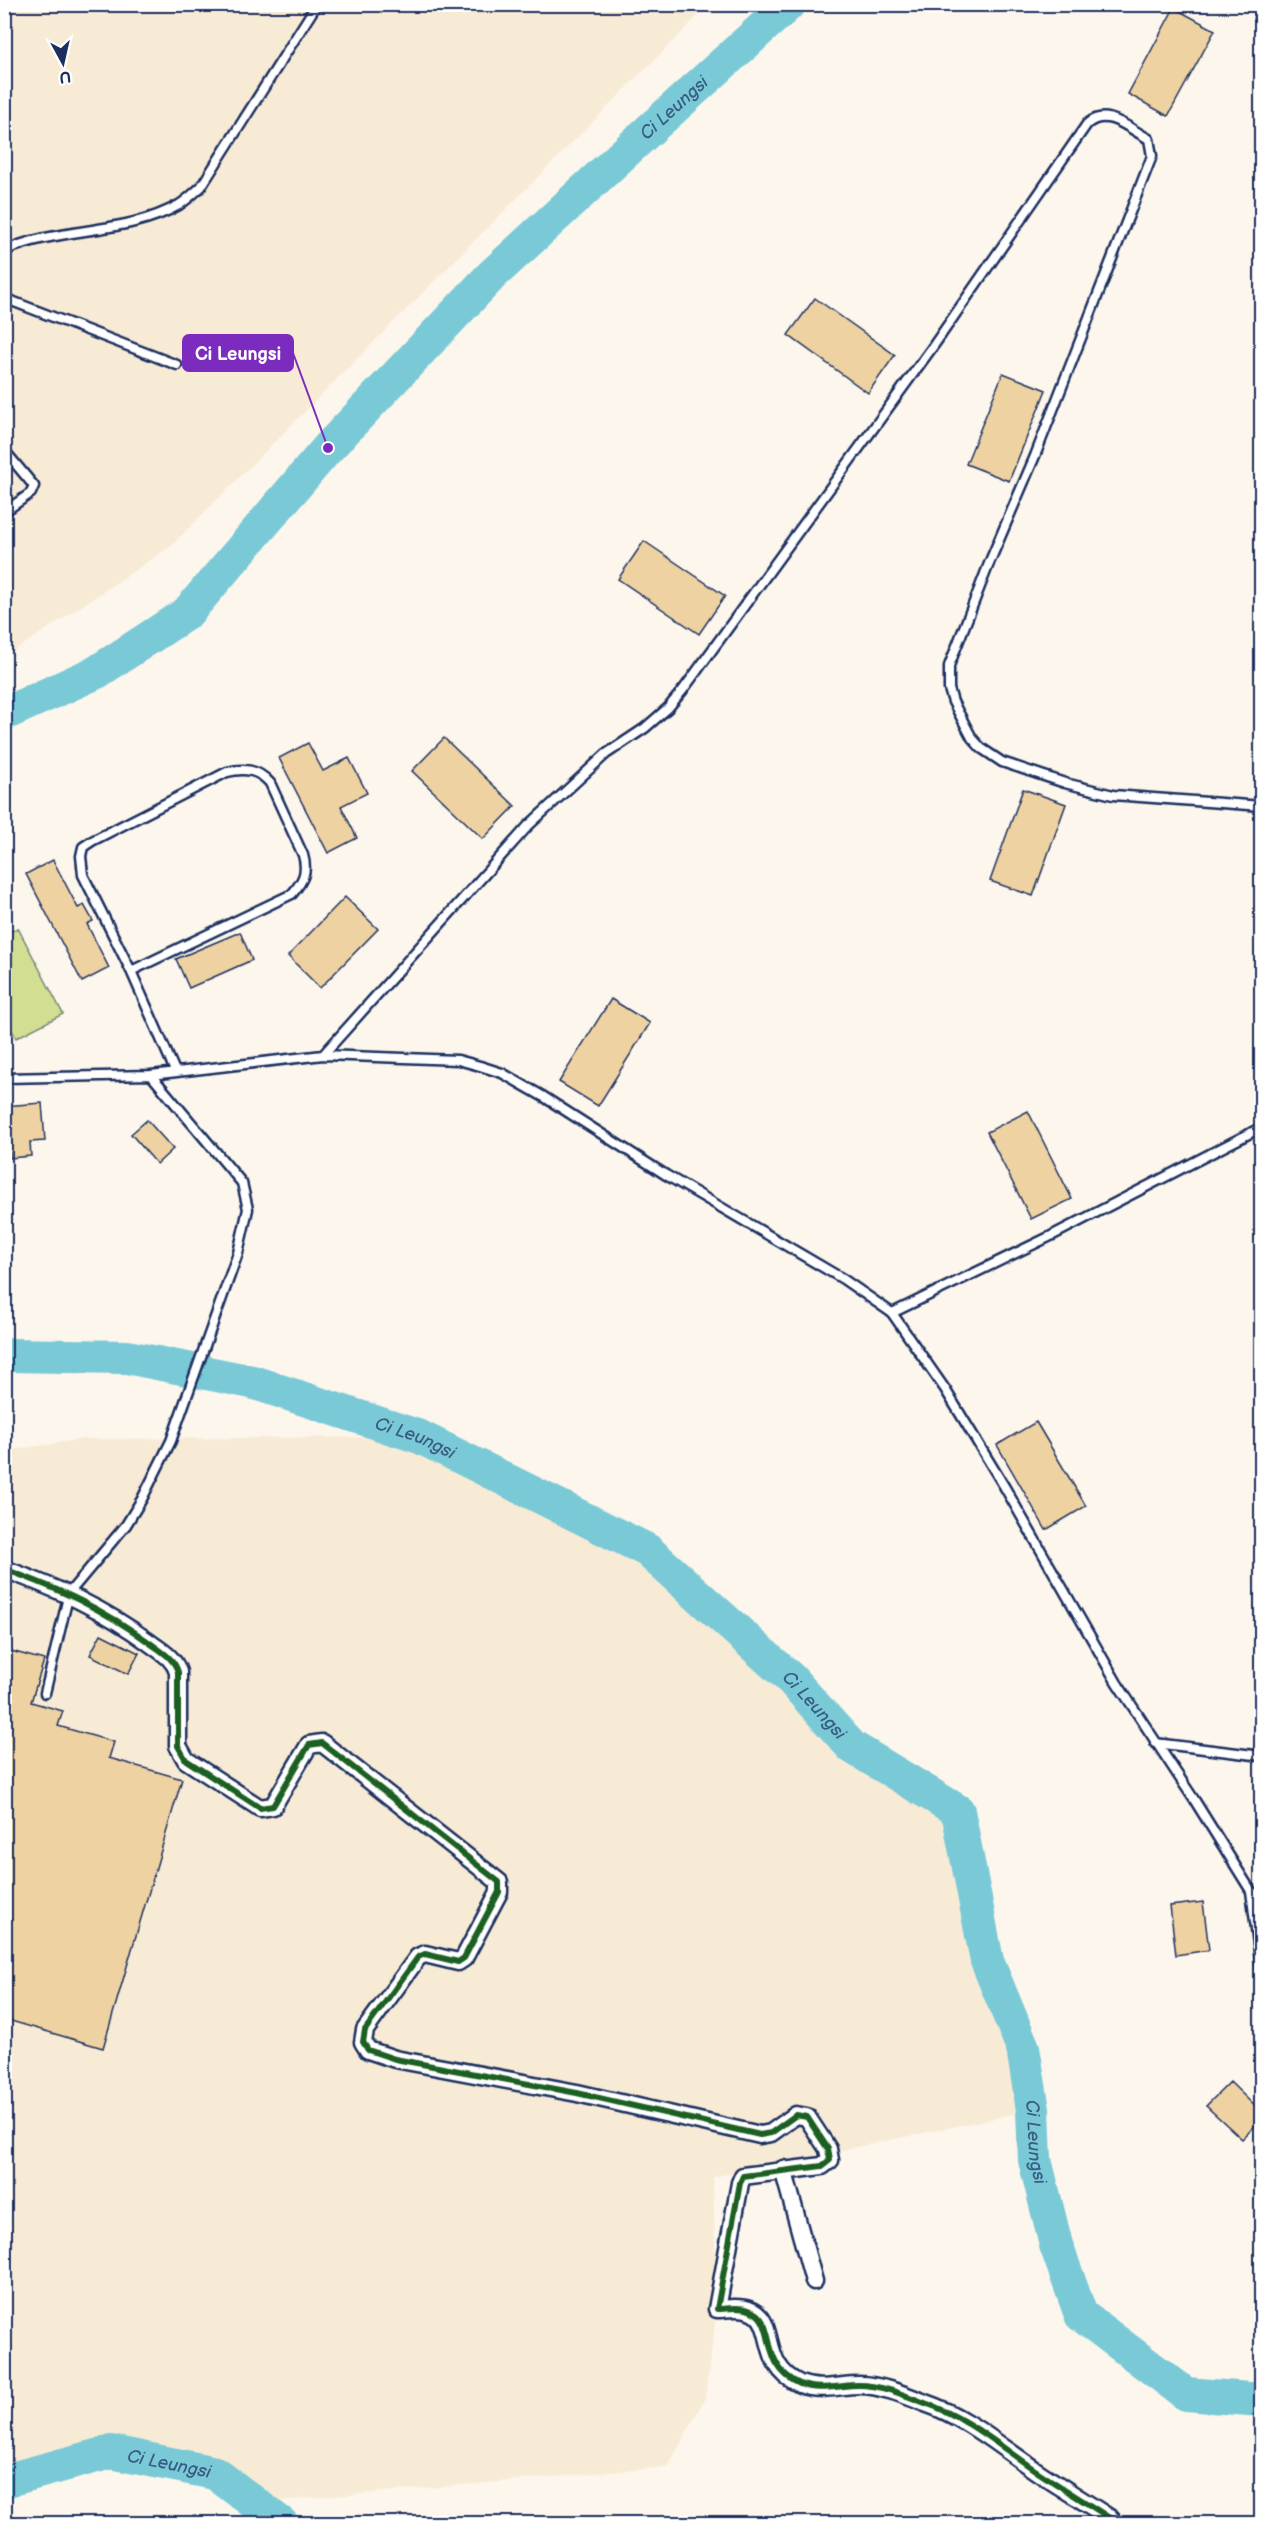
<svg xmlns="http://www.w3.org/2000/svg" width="1266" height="2528" viewBox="0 0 1266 2528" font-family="'Balsamiq Sans',sans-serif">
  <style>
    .built { fill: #f8ebd6 }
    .green { fill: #d2de91; stroke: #768678; stroke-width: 1.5 }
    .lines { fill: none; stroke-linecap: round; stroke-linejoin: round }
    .river { stroke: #7ac9d7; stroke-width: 34 }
    .building { fill: #eed2a2; stroke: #1b2f5e; stroke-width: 1.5 }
    .lane-casing { stroke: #1b2f5e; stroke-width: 13 }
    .street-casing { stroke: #1b2f5e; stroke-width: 21 }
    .lane { stroke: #fff; stroke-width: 8 }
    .street { stroke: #fff; stroke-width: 16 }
    .cycleway-casing { stroke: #fff; stroke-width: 10 }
    .cycleway { stroke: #1b5e20; stroke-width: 6 }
    .labels { text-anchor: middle; stroke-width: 4.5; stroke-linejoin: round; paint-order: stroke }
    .water-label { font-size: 18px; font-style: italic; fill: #385d82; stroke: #fff }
    .leader { fill: none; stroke: #7b2cbf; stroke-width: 2 }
    .callout-dot { fill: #7b2cbf; stroke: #fff; stroke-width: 2 }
    .callout { fill: #7b2cbf; stroke: #7b2cbf; stroke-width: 2 }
    .callout-label { font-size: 18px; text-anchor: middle; font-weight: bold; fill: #fff }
  </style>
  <rect width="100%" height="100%" fill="#fcf6ec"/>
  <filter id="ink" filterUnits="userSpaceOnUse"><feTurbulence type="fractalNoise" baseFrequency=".0167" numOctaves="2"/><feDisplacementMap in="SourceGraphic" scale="12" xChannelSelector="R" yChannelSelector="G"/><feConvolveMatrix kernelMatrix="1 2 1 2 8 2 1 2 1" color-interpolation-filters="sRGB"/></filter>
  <g filter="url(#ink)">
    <!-- built -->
    <path class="built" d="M5,5H709L170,547L5,657Z
      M420,1437L647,1550L755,1646L852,1747L958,1811L987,1961L1023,2048L1033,2110L713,2177L717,2309L705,2398L668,2467L256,2503L215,2473L111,2452L5,2481V1451L84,1439Z"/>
    <!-- green -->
    <path class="green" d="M18,928L63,1014L16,1038L5,1015L4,935Z"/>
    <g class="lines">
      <!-- river -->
      <g class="river">
        <path id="s1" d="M4,714L97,672L187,613L328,448L491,276L645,134L789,4"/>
        <path id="s2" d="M4,1355L127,1357L252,1382L420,1437L647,1550L791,1679L852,1747L958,1811L987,1961L1023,2048L1033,2110L1035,2160L1056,2245L1081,2315L1186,2394L1262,2400"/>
        <path id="s3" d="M4,2481L111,2452L215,2473L282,2524"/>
      </g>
    </g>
    <!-- building -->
    <path class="building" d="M1174,8L1215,30L1168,116L1128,94Z
      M815,298L895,355L868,393L788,335Z
      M1003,373L1046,390L1009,481L966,464Z
      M644,541L725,596L699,634L618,579Z
      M444,738L515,806L483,839L412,771Z
      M308,743L323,771L349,758L367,793L341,806L357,838L328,853L279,758Z
      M1023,789L1066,804L1033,896L990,881Z
      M53,860L78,908L84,905L93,921L87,924L109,968L82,982L26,874Z
      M345,897L378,929L320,988L288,956Z
      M240,932L252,960L189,988L176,959Z
      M611,999L650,1023L598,1106L559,1082Z
      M42,1103L45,1141L30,1142L31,1156L10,1158L9,1144H4V1106Z
      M1028,1111L1072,1199L1031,1219L987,1132Z
      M147,1120L173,1149L157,1164L131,1134Z
      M1036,1422L1086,1506L1046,1530L997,1445Z
      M101,1634L139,1653L128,1674L90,1655Z
      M4,1649L44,1660L31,1702L63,1711L58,1726L114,1742L109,1758L182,1779L103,2048L4,2019Z
      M1203,1902L1209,1950L1176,1955L1170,1906Z
      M1230,2082L1262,2113V2119L1242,2139L1206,2106Z"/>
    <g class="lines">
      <!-- lane casing -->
      <g class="lane-casing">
        <path id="lane" d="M4,251C60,226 126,235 179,205C187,200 194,193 201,187L317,4
          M4,298L177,365
          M4,450L34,486L31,493L4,512
          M131,971L292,894C303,881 308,872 303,855L270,783C258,769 244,768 227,772L92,841L83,847L81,856L83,875L131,971L175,1071
          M323,1055L528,826L606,754L645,728L668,708L683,690L934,345L1087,124C1107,107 1128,128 1149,139L1152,156L1035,456L990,561L949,666V689L953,702L972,738L981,748L1002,762L1065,783L1113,795L1262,806
          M151,1075L323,1055L458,1060L480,1066L502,1073L544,1097L666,1175L843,1279L892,1313L945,1389L1004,1486L1117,1683L1195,1801L1251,1891L1262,1899
          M4,1078L151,1075L242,1183L248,1209L238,1253L171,1441L142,1499L126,1525L69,1593L45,1693
          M892,1313L1051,1236L1262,1127
          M1155,1743L1262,1756
          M1251,1891L1262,1975"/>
      </g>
      <!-- street casing -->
      <g class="street-casing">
        <path id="street" d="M4,1569C59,1589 102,1608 150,1643C162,1652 174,1658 178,1672V1746L186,1760L260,1808L273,1806L309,1745L322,1743L499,1882V1892L464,1958L458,1962L425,1954L418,1957L365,2030L363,2042L368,2050L395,2059L577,2093L760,2135L771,2133L796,2115L807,2117L828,2149L830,2160L822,2166L743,2176L740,2183L717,2309C727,2309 739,2306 749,2310C779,2320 757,2365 800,2384C820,2392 839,2385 859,2385C881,2385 905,2395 925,2403C967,2417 1002,2448 1038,2472C1062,2488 1087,2503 1111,2519
          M783,2169L814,2281"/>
      </g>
      <!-- lane -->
      <use href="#lane" class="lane"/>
      <!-- street -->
      <use href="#street" class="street"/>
      <!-- cycleway casing -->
      <g class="cycleway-casing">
        <path id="cycleway" d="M4,1569C59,1589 102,1608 150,1643C162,1652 174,1658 178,1672V1746L186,1760L260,1808L273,1806L309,1745L322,1743L499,1882V1892L464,1958L458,1962L425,1954L418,1957L365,2030L363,2042L368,2050L395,2059L577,2093L760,2135L771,2133L796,2115L807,2117L828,2149L830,2160L822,2166L743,2176L740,2183L717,2309C727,2309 739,2306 749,2310C779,2320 757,2365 800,2384C820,2392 839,2385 859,2385C881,2385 905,2395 925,2403C967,2417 1002,2448 1038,2472C1062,2488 1087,2503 1111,2519"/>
      </g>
      <!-- cycleway -->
      <use href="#cycleway" class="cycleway"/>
    </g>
  </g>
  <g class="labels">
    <!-- water labels -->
    <g class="water-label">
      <text dy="6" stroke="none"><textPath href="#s1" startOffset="912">Ci Leungsi</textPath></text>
      <text dy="6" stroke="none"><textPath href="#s2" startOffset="423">Ci Leungsi</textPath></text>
      <text dy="6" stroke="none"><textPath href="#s2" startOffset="909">Ci Leungsi</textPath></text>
      <text dy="6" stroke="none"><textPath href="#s2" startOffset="1431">Ci Leungsi</textPath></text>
      <text dy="6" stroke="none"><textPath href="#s3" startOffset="170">Ci Leungsi</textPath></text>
    </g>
  </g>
  <!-- callouts -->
  <path class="leader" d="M328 448L293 353"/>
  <circle class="callout-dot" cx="328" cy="448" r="6"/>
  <rect class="callout" x="183" y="335" width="110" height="36" rx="6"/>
  <g class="callout-label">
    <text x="238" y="360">Ci Leungsi</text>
  </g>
  <!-- margin -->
  <rect width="1266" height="2528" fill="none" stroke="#fff" stroke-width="24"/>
  <rect x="12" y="12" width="1242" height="2504" fill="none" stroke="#1b2f5e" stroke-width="2" filter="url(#ink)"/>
  <!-- north arrow -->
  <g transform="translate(63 63) rotate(172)" stroke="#ffffff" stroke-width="4.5" paint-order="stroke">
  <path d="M0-4.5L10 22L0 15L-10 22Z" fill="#1b2f5e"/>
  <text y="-9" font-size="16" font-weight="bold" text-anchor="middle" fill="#1b2f5e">U</text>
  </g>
</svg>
